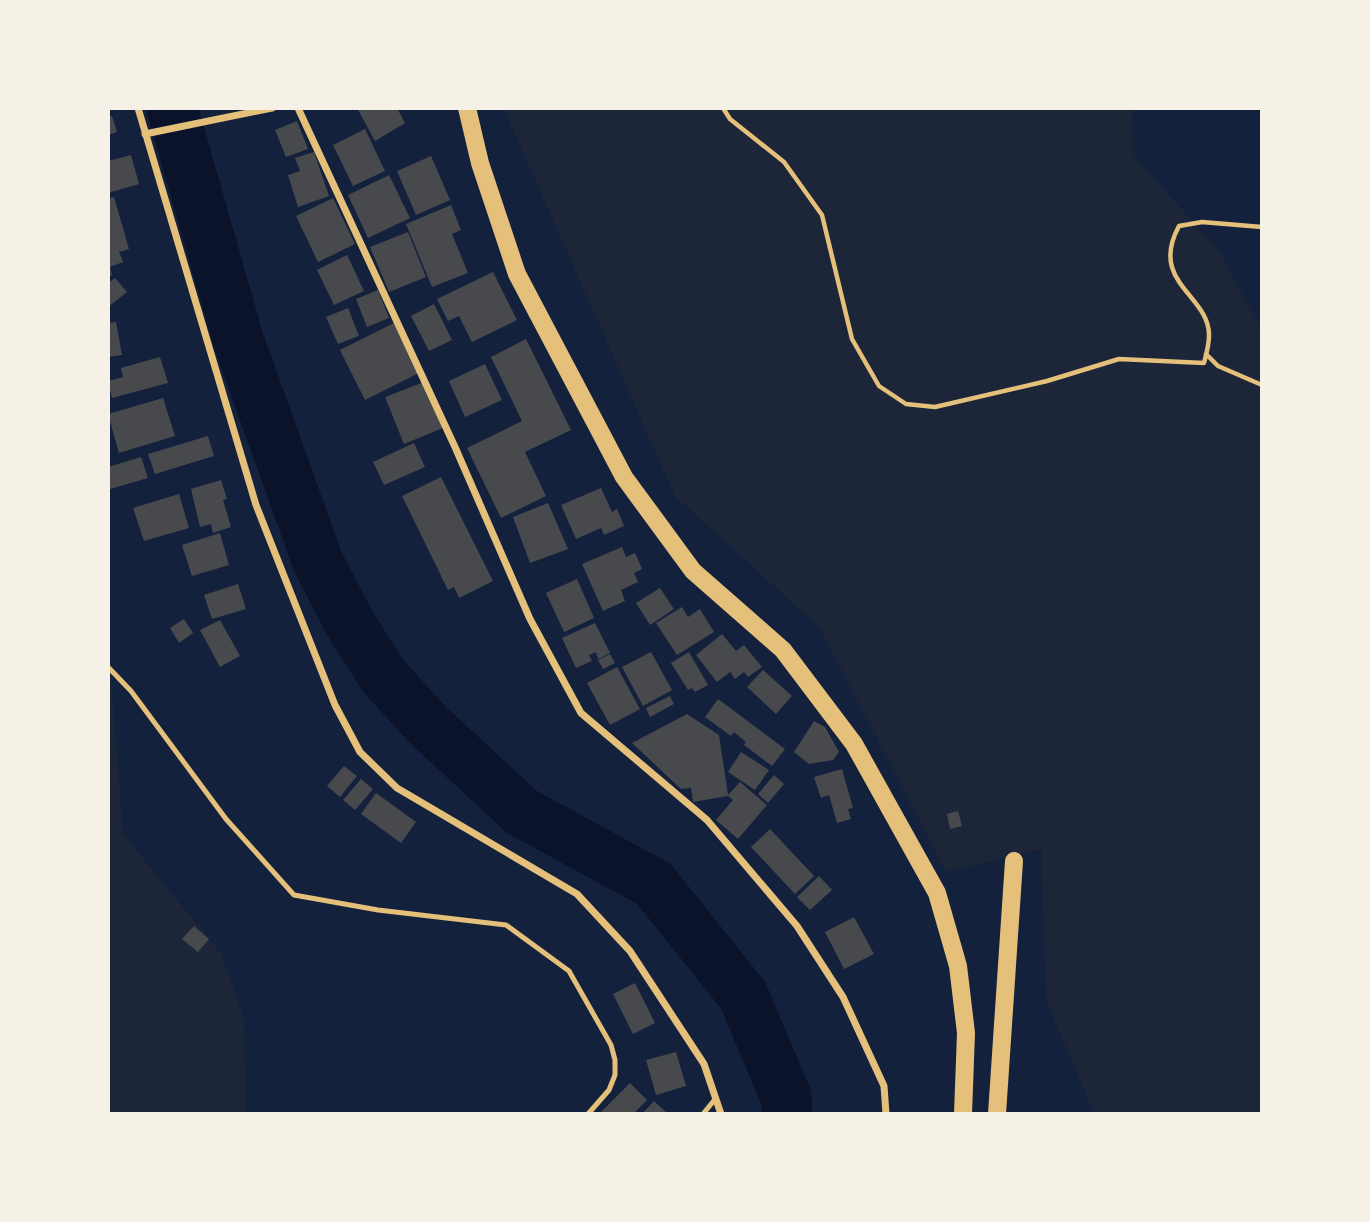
<svg xmlns="http://www.w3.org/2000/svg" width="1370" height="1222" viewBox="0 0 1370 1222" font-family="'Sofia Sans Condensed',sans-serif">
  <style>
    .green { fill: #1d2539 }
    .lines { fill: none; stroke-linecap: round; stroke-linejoin: round }
    .river { stroke: #0b132b; stroke-width: 51 }
    .building { fill: #48494c }
    .path { stroke: #e5c07b; stroke-width: 4.5 }
    .service { stroke: #e5c07b; stroke-width: 5 }
    .minor { stroke: #e5c07b; stroke-width: 7 }
    .primary { stroke: #e5c07b; stroke-width: 18 }
  </style>
  <rect width="100%" height="100%" fill="#14213d"/>
  <!-- green -->
  <path class="green" d="M504,109H1132L1133,155L1220,252L1261,329V1113H1094L1046,1000L1041,849L946,872L820,628L675,496Z
    M108,638L123,834L222,955L244,1019L246,1113H109Z"/>
  <g class="lines">
    <!-- river -->
    <path class="river" d="M172,108L238,339L318,562L349,622L384,677L428,725L522,812L654,884L743,995L786,1097L787,1114"/>
  </g>
  <!-- building -->
  <path class="building" d="M357,108H397L405,123L375,141Z
    M112,116L117,132L108,135V117Z
    M297,121L308,149L286,157L275,130Z
    M365,129L385,171L353,186L333,145Z
    M314,152L329,196L298,207L288,175L300,171L295,158Z
    M131,155L139,184L108,193V161Z
    M431,156L450,200L416,215L397,171Z
    M389,175L410,218L368,238L348,195Z
    M114,197L129,249L119,252L123,262L110,267L112,275L108,276V199Z
    M333,198L355,244L318,262L296,216Z
    M451,205L461,230L452,234L468,273L432,287L406,224Z
    M408,232L426,277L389,292L370,247Z
    M347,255L364,291L334,305L317,270Z
    M493,272L517,320L472,342L459,316L448,321L437,299Z
    M115,278L127,292L108,307V283Z
    M378,290L389,318L367,327L356,299Z
    M434,304L452,340L429,351L411,316Z
    M348,308L359,336L338,344L326,317Z
    M116,322L122,355L108,357V323Z
    M394,323L419,373L365,400L340,350Z
    M526,339L571,430L525,452L546,496L501,518L467,448L522,421L491,357Z
    M160,357L168,383L112,398L108,381L123,377L121,368Z
    M485,364L502,400L465,417L449,381Z
    M424,382L443,428L404,444L385,397Z
    M163,398L175,436L119,453L108,414Z
    M208,436L214,456L155,474L148,454Z
    M414,443L425,467L384,485L373,462Z
    M141,457L148,478L110,489L108,467Z
    M441,477L493,581L459,598L454,587L448,590L402,496Z
    M221,480L227,499L223,500L231,527L213,533L211,524L200,527L191,489Z
    M601,488L612,512L617,509L624,526L604,535L601,528L576,539L561,505Z
    M179,494L189,528L144,541L133,508Z
    M548,503L568,549L530,563L513,517Z
    M220,533L229,565L192,576L182,545Z
    M622,547L626,557L635,553L642,569L634,573L638,582L621,590L625,601L603,611L582,564Z
    M577,579L594,618L564,632L546,593Z
    M238,584L246,609L212,619L204,595Z
    M660,588L674,609L650,625L636,603Z
    M682,607L688,617L700,609L714,632L677,655L656,623Z
    M184,619L193,633L179,643L170,628Z
    M220,620L240,656L220,667L200,630Z
    M595,623L610,653L598,659L596,652L589,655L592,661L576,668L562,638Z
    M722,634L736,651L744,645L762,667L748,677L744,672L735,679L730,672L717,682L696,655Z
    M651,652L672,690L643,706L622,667Z
    M689,652L708,685L695,692L692,688L688,690L671,663Z
    M610,654L615,663L603,669L598,660Z
    M617,667L640,709L610,725L587,683Z
    M763,670L792,696L776,714L747,687Z
    M670,696L674,704L650,717L646,708Z
    M718,699L785,749L772,766L744,745L746,742L734,732L731,736L705,717Z
    M687,714L719,735L728,795L740,782L767,805L738,839L716,820L733,800L728,796L693,802L691,788L681,789L632,743Z
    M814,721L825,727L839,752L833,760L809,764L794,752Z
    M741,752L769,770L755,790L728,772Z
    M344,766L357,776L340,797L327,786Z
    M842,769L853,808L848,809L851,819L837,823L829,795L821,798L814,777Z
    M774,775L784,784L768,803L758,794Z
    M361,779L373,789L355,810L343,800Z
    M376,793L416,822L401,843L361,814Z
    M958,811L962,826L950,829L947,814Z
    M770,829L814,876L795,894L751,847Z
    M819,876L832,890L810,910L797,897Z
    M854,917L874,954L844,969L825,932Z
    M194,926L209,939L198,952L182,939Z
    M635,983L655,1023L633,1034L613,994Z
    M676,1052L686,1086L656,1095L646,1060Z
    M630,1083L647,1100L633,1114H599Z
    M654,1101L668,1114H642Z"/>
  <g class="lines">
    <!-- path -->
    <path class="path" d="M723,108L730,119L784,162L822,215L852,339L879,386L906,404L935,407L1047,381L1119,359L1204,363C1206,355 1209,345 1209,336C1210,295 1148,283 1179,226L1202,222L1262,227
      M1206,354L1218,366L1262,385"/>
    <!-- service -->
    <path class="service" d="M108,667L131,691L226,819L294,895L378,910L506,925L569,971L611,1045L615,1060V1075L609,1090L588,1114
      M703,1114L716,1098"/>
    <!-- minor -->
    <path class="minor" d="M138,108L256,505L335,705L360,752L397,788L577,894L630,951L704,1064L721,1114
      M298,108L455,447L530,619L581,713L707,820L797,926L843,997L884,1086L886,1114
      M145,134L272,108"/>
    <!-- primary -->
    <path class="primary" d="M467,108L480,163L517,274L624,477L693,571L783,650L854,744L937,893L958,966L966,1033L963,1114
      M997,1114L1014,861"/>
  </g>
  <!-- border -->
  <rect width="1370" height="1222" fill="none" stroke="#f6f1e7" stroke-width="220"/>
</svg>
